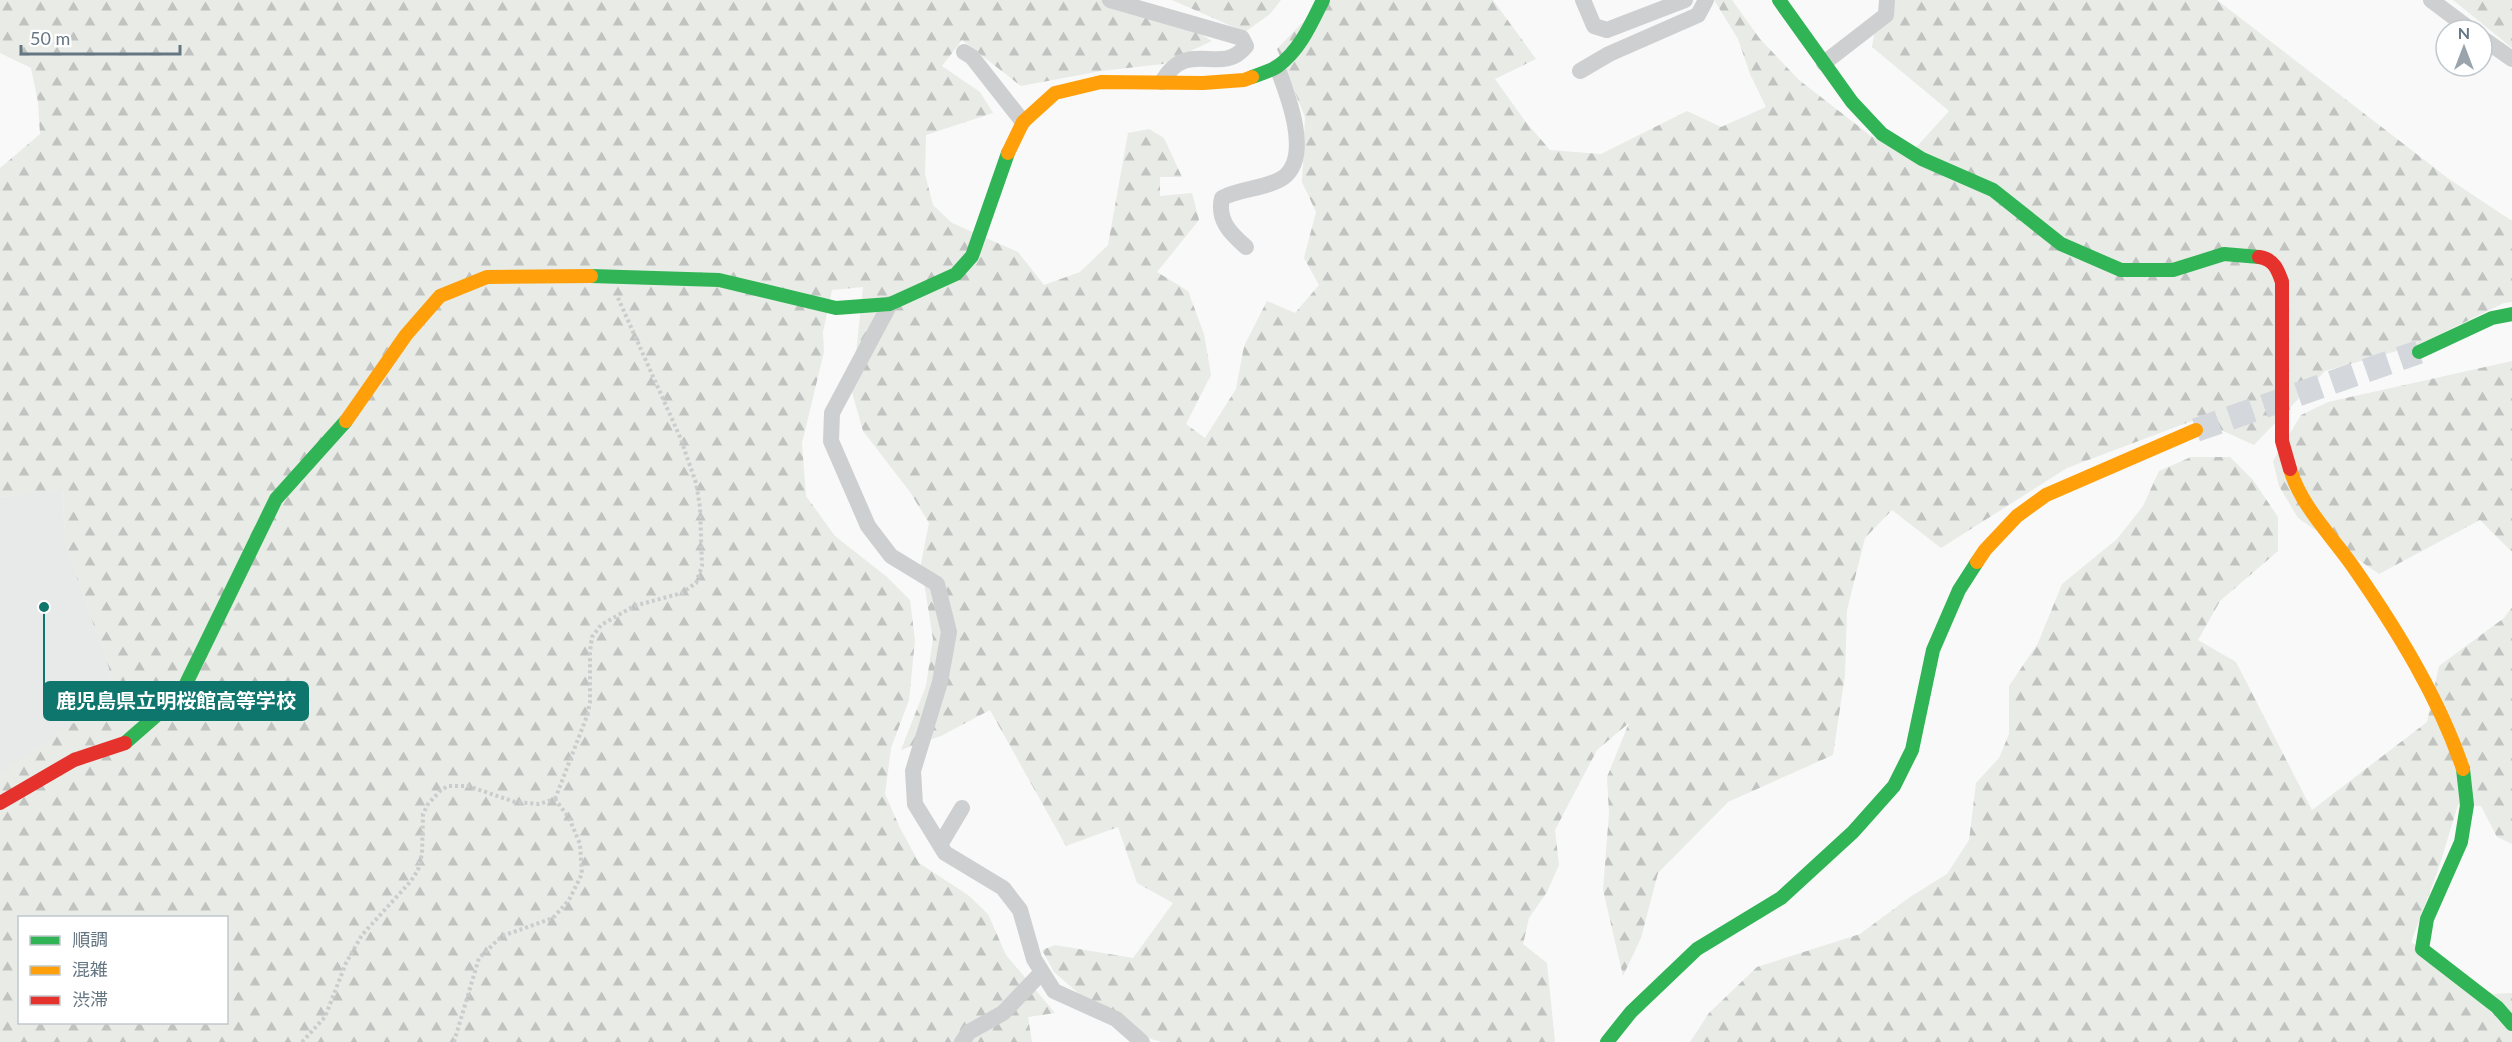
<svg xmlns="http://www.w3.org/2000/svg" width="2512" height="1042" viewBox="0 0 2512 1042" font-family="Lato,'Noto Sans JP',sans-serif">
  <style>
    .built { fill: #e8e9e9 }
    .forest { fill: url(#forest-firs); fill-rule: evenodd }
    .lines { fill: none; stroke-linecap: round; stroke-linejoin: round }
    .secondary-tunnel { stroke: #d4d8dc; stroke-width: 24; stroke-dasharray: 24 12; stroke-linecap: butt }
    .path { stroke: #cbcccd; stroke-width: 4; stroke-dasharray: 3 3; stroke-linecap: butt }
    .street { stroke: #cecfd0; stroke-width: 16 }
    .fast { stroke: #30b455; stroke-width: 14 }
    .slow { stroke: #ff9f0a; stroke-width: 14 }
    .jam { stroke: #e5322d; stroke-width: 14 }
    .leader { fill: none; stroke: #0f766e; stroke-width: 2 }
    .callout-dot { fill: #0f766e; stroke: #fff; stroke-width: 2 }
    .callout { fill: #0f766e; stroke: #0f766e; stroke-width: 2 }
    .callout-label { font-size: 20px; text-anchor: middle; font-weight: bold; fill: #fff }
  </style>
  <defs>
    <pattern id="forest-firs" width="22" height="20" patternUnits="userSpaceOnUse" patternTransform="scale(1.5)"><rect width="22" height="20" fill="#e8ebe6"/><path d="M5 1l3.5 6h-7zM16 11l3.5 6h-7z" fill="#c0c3c0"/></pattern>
  </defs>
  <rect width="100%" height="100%" fill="#f9f9f9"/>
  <!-- built -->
  <path class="built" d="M62,489L66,547L109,667V699L95,724L0,773V497Z"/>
  <!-- forest -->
  <path class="forest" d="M0,0H1133L1173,18L1212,41L1163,64L1101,71L1021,86L962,40L942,66L980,92L993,113L926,135L925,174L933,205L952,223L1018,252L1044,285L1080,272L1108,245L1128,133L1149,129L1164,138L1182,177H1160V196L1192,193L1199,220L1157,272L1188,291L1204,334L1211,375L1186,424L1205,438L1236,389L1244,346L1267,301L1295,313L1319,285L1304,258L1316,212L1302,182L1305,117L1277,49L1324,0H1493L1536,59L1495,79L1525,121L1550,150L1601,154L1687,111L1721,127L1766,107L1750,74L1738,39L1714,0H1732L1760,39L1799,80L1871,136L1911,153L1949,111L1872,47L1880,0H2217L2449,179L2512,221V302L2504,303L2418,345L2325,371L2254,445L2197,419L2067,468L1941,548L1892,510L1865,538L1847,610L1845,675L1833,755L1728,802L1658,873L1641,938L1623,976L1603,890L1609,813L1607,777L1629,723L1597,750L1555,830L1559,865L1547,892L1529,918L1523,944L1547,963L1555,1042H1162L1151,1039L1118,1012L1085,999L1054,972L1042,950L1055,945L1133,958L1173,903L1137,883L1118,827L1066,846L990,710L941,736L901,750L926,686L933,639L921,563L929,523L910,492L863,431L852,392L863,287L832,290L823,332L824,352L802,443L806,496L835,536L887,577L910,600L915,640L909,700L891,748L885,794L900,828L919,863L968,895L988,914L1006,955L1055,1013L1028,1017L1032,1042H0V773L109,699V668L66,547L62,490L0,497V168L40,134L38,102L31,68L0,53ZM20,918H226V1022H20Z
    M1172,0H1281L1270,14L1245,32Z
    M2453,0H2512V48Z
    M2512,361V552L2480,520L2379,574L2298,518L2279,486L2273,461L2301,415L2328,402Z
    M2191,457H2230L2253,480L2278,517V551L2220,601L2198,640L2236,662L2312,810L2427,722L2439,666L2504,618L2512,607V844L2497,837L2481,806L2458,805L2438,870L2411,942L2493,994L2512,993V1042H1690L1709,1013L1757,967L1860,934L1910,897L1947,874L1969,840L1976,783L1999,758L2009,734V686L2038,643L2062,584L2117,539L2143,506L2159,471Z"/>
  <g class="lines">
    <!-- secondary-tunnel -->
    <path class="secondary-tunnel" d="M2196,430L2419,352"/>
    <!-- path -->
    <path class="path" d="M555,799L587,716L590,702V651L592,637L601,625L634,606L682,593L696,583L702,566L700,507L696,483L680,437L618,298
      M302,1042L325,1017L346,963L362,935L411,881L418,870L422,854L423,814L428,804L441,790L448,786H468L515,802L539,804L555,799
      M454,1042L479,958L502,936L553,918L569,900L582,874L580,844L569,818L555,799"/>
    <!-- street -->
    <path class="street" d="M1110,0L1242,38L1246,46C1221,78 1188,36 1162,82
      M1583,0L1594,26L1607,30L1685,0
      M2431,0L2471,30
      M2482,38L2512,59
      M964,52L972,57L1023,122
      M1824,63L1886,15L1887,0
      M1580,71L1609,54L1698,15L1706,0
      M1246,247C1230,233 1217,220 1222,198C1241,188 1267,189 1284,177C1312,155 1287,93 1277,67
      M890,304L832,413L831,441L868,526L891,556L937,584L949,632L940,682L913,771L915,804L945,853L1003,888L1020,910L1034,959L1054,991L1116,1019L1142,1042
      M940,845L962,808
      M962,1042L969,1032L1003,1013L1041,973"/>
    <!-- fast -->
    <path class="fast" d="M1779,0L1852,102L1882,134L1922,159L1993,190L2061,244L2121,270H2173L2224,254L2259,257
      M1252,77C1260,74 1271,71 1278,66C1300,50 1311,24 1323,0
      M591,276L719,280L836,308L890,304L956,274L972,256L1008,153
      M2419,352L2492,318L2512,314
      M125,743L181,694L276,499L346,421
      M2463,769L2467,805L2461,842L2427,919L2422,949L2497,1007L2512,1024
      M1607,1042L1631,1012L1697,949L1781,898L1853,832L1894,786L1912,750L1933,650L1959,590L1977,562"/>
    <!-- slow -->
    <path class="slow" d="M1008,153L1023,122L1055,93L1101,82L1203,83L1244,80L1252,77
      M346,421L406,335L440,296L487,277L591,276
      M2290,469C2302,508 2332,536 2354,568C2397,630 2439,698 2463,769
      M1977,562L1985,550L2017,516L2046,495L2196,430"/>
    <!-- jam -->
    <path class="jam" d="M2259,257C2274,259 2278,270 2282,282V441L2290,469
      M0,803L74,760L125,743"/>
  </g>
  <!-- callouts -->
  <path class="leader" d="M44 607L44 701"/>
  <circle class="callout-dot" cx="44" cy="607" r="6"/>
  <rect class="callout" x="44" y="682" width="264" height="38" rx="6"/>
  <g class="callout-label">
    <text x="176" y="708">鹿児島県立明桜館高等学校</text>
  </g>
  <!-- legend -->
  <rect x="18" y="916" width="210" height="108" fill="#ffffff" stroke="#c1c8cd" stroke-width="1.5"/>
  <rect x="30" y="936" width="30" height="9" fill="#30b455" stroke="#c1c8cd" stroke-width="1.5"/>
  <text x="72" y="946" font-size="18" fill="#657683">順調</text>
  <rect x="30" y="966" width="30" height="9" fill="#ff9f0a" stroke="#c1c8cd" stroke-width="1.5"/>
  <text x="72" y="976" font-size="18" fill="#657683">混雑</text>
  <rect x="30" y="996" width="30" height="9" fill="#e5322d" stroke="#c1c8cd" stroke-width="1.5"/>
  <text x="72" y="1006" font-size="18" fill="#657683">渋滞</text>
  <!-- north arrow -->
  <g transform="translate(2464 48)"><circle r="28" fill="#ffffff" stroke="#c1c8cd" stroke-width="1.5"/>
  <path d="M0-4.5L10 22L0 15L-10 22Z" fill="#99a4ac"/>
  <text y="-9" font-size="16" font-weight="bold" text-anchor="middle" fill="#657683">N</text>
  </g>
  <!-- scale -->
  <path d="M21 45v9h159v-9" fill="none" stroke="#657683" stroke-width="3"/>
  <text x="30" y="45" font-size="18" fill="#657683" stroke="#ffffff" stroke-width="4.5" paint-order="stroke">50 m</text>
</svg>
